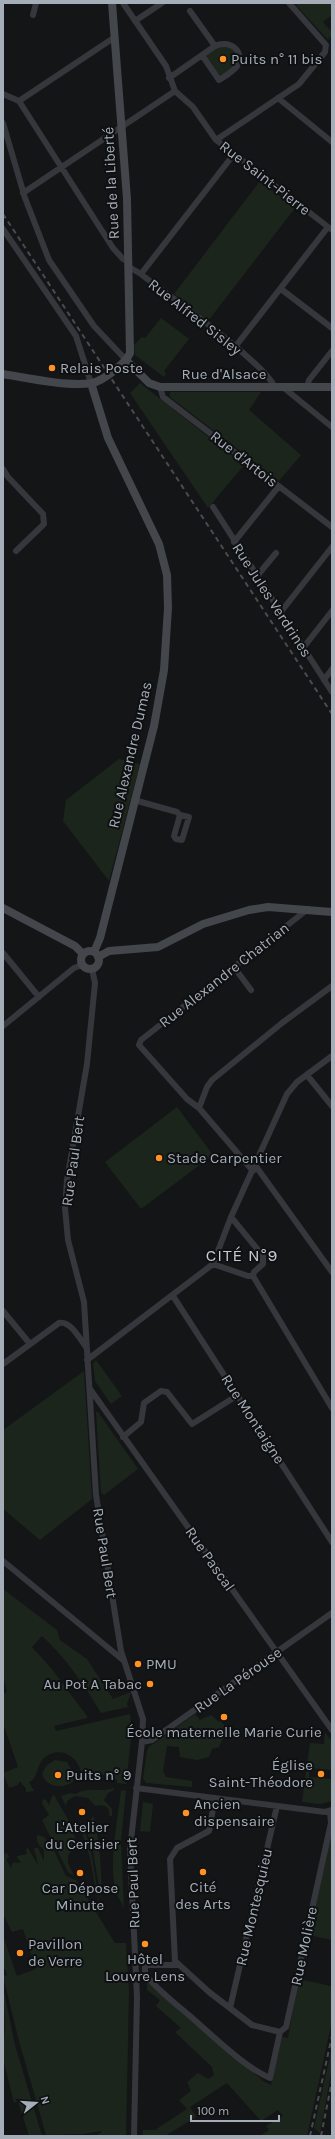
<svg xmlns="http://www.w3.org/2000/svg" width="335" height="2139" viewBox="0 0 335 2139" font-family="Karla,sans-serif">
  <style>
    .green { fill: #1c251c }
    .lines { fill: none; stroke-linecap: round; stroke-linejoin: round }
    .street { stroke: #35373c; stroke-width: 6 }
    .secondary { stroke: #43474c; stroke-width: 8 }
    .rail { stroke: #484c51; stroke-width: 2; stroke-dasharray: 5 4; stroke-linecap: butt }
    .poi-dot { fill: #ff9224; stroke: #0f1012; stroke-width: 1.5 }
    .labels { text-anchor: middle; stroke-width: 4; stroke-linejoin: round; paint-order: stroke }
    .poi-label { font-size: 15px; fill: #a5aeb8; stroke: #0f1012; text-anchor: start }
    .street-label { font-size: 15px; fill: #a5aeb8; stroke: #0f1012 }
    .quarter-label { font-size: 17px; letter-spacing: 1px; fill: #c6ccd3; stroke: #0f1012 }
  </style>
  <rect width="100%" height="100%" fill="#141517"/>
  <!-- green -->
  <path class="green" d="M294,3H332V15L323,22L332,32V35L328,40Z
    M227,46L233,50C240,62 232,70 221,75L218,74L206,55L219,47Z
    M260,181L295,208L208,321L174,294Z
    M161,318L189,339L164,371L166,374L164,377L135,355L134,345L142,337L145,338Z
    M140,383L244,465L208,508L130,393Z
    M170,392H261L249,410L301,455L279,481L170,397Z
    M119,759L140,764L109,881L63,821L66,800Z
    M177,1107L213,1155L141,1209L105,1162Z
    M96,1360L122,1396L111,1404L95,1381L93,1364Z
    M84,1371L92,1499L40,1540L3,1509V1430Z
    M96,1412H98L138,1469L104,1495L101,1493Z
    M3,1589L57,1630L60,1640L87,1659L113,1699L131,1692L127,1704L128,1707L101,1713C84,1685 67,1659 42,1636L32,1647L51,1668L87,1716V1718L54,1726L56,1731L130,1714L132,1729L126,1784L117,1783V1780L101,1774L96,1776L81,1772C77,1755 60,1746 45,1757C36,1764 39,1778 29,1782L34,1791L26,1792V1789L20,1781L18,1785L9,1788L3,1773L18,1767L3,1723V1694L7,1692L3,1674Z
    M195,1714L200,1720L211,1715L219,1722L221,1721L230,1733L222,1740L219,1747L212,1749L209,1757L197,1760L180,1757L179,1747L167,1746L163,1771L166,1777L192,1781V1787L146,1783L143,1778L147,1751L149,1747Z
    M325,1732L332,1742V1770L310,1768L309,1777L332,1779V1801L320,1804L302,1802L310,1743L324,1744Z
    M55,1760L67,1762L74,1774L73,1782C61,1789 46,1788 42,1773L47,1765Z
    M114,1788V1790L108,1793L104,1800L112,1809V1816H109C111,1806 103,1804 95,1806L88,1798L75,1796L67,1801L66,1806L61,1796L71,1793L76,1794C88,1786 101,1793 114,1788Z
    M121,1790L126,1791L121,1841L124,1909C122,1902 118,1898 116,1892C108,1863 118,1820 121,1790Z
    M54,1795L70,1823L79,1849L71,1851L68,1856V1863L74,1876L68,1872L42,1820L49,1815L42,1803L43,1799L46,1800L49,1805L52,1796Z
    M143,1802L153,1804L150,1832L140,1831Z
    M93,1816C99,1830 103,1883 101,1898L92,1845L84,1824L90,1821Z
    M79,1823L82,1824L90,1846L100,1905L96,1890L90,1858Z
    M331,1833H332V1940L308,1935Z
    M37,1835L44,1837L47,1841L49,1840L66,1876L76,1880L115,1943H126L129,1991L126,2136H95L101,2133V2131L83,2134L46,2135L19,2041L3,1976L7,1975L3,1965V1936L17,1976L36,1969L23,1929L12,1932L3,1914V1854L7,1853L9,1857L6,1859L11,1868L13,1862L18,1863L21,1862L17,1858V1856L27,1854L26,1849L28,1848L38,1865L34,1848H38L44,1861V1850C39,1846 36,1842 37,1835Z
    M147,1979L263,2081L271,2085L282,2037L288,2038L298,1979L331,1986L332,1982V2021L307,2136H260L269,2130L266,2126L283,2116L278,2110L261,2121L227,2083L190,2107L196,2117L165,2136H143V2130H155L187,2109L179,2100L191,2091L187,2082L198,2073L208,2079L214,2075L212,2067L175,2032L181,2028L156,2006L160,2000L147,1990Z
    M3,1987L15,2045L42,2136H29L18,2101L14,2103L3,2058L5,2026Z
    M332,2047V2068L320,2133L314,2128Z"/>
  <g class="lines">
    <!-- street -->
    <path class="street" d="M123,3L166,66L175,91L193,107L216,140L332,230
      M190,11L215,46
      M33,15L36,3
      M135,21L162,3
      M169,78L215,46C229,39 246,51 237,66C233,72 225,76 219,80L202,55
      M3,94L19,101L115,37
      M278,98L332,142
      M19,101L113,248L123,259L128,261
      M3,123L25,198L49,260L94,326L126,360
      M216,140L299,84L325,52L326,45L289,3
      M23,193L175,91
      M3,229L76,336L91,383
      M129,267L141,274C167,295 266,363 275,388
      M141,274L234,154
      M281,289L332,328
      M235,347L328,227
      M160,387L163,397L332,527
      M284,388L332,427
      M307,388L309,380L332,351
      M3,469L8,477L43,514L44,524L16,551
      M213,507L332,692
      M234,542L279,486
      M257,576L276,553
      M280,613L332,547
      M303,648L332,611
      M324,680L332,669
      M134,800L177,812L180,815L189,817L182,840L176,839L174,836L180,815
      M3,953L39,997
      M234,967L251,990
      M92,969L95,983L87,1064L67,1180L65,1208L68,1240L84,1302L96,1495L121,1651L143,1719L142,1742L130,1849L137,1997L134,2136
      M3,1026L74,968L82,965
      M307,1075L332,1106
      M199,1108L207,1087L212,1080L282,1023L332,986
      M255,1165L332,1272
      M253,1171L199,1108L187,1099L139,1045L141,1040L308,909
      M231,1217L263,1256V1264L254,1272L253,1276
      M213,1264L248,1276H253
      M253,1276L332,1408
      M173,1296L332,1542
      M3,1311L30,1344
      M87,1360L213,1264L231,1217L287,1094L297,1082L332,1056
      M3,1364L59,1323C70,1320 80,1339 86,1347
      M90,1389L332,1730
      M123,1437L141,1422L144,1403L161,1391L167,1392L192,1424L238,1395
      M3,1561L123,1660
      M142,1742L152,1740L332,1613
      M136,1788L325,1812L332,1810
      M215,1798L209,1831L177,1848L170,1859L175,1961L209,1992L252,2025L280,2032
      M177,1965H145V1974C157,1990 175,2003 190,2016C212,2035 244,2067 270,2078L280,2032
      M230,2008L277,1806
      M280,2032L286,2027L331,1823L330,1812"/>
    <!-- secondary -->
    <path class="secondary" d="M126,360L149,383L160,387H332
      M3,374C27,378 68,387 92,383C103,381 126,363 130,353L127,199L112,3
      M91,383L108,438L159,544L167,575L168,608L164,670L154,726L100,938L94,952
      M3,908L75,946L83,954
      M81 960a9 9 0 1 1 18 0a9 9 0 1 1-18 0Z
      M98,957L109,951L158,947L203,924L249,910L268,907L332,912"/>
    <!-- rail -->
    <path class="rail" d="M3,214L332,714
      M310,2136L332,2036
      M321,2136L332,2081"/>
  </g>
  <!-- markers -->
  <g class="poi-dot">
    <circle cx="223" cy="59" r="4"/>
    <circle cx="52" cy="368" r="4"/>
    <circle cx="159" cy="1158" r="4"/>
    <circle cx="138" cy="1664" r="4"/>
    <circle cx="150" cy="1684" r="4"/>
    <circle cx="224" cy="1717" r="4"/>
    <circle cx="321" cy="1774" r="4"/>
    <circle cx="58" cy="1775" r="4"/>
    <circle cx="82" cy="1812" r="4"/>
    <circle cx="186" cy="1813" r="4"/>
    <circle cx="203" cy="1872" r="4"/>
    <circle cx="80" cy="1873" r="4"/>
    <circle cx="145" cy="1944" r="4"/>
    <circle cx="20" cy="1953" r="4"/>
  </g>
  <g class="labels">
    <!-- poi labels -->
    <g class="poi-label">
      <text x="231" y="64">Puits n° 11 bis</text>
      <text x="60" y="373">Relais Poste</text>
      <text x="167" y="1163">Stade Carpentier</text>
      <text x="146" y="1669">PMU</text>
      <text x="142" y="1689" text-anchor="end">Au Pot A Tabac</text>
      <text x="224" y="1737" text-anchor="middle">École maternelle Marie Curie</text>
      <text x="313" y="1770" text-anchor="end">Église<tspan x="313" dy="17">Saint-Théodore</tspan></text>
      <text x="66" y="1780">Puits n° 9</text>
      <text x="194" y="1809">Ancien<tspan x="194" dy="17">dispensaire</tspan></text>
      <text x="82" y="1832" text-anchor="middle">L'Atelier<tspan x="82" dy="17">du Cerisier</tspan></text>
      <text x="203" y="1892" text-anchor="middle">Cité<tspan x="203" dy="17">des Arts</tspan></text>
      <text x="80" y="1893" text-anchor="middle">Car Dépose<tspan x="80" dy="17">Minute</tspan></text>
      <text x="28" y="1949">Pavillon<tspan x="28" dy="17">de Verre</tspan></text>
      <text x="145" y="1964" text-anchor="middle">Hôtel<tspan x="145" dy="17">Louvre Lens</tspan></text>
    </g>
    <!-- street labels -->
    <g class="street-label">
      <text transform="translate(265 178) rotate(38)" y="5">Rue Saint-Pierre</text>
      <text transform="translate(111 183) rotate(-93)" y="5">Rue de la Liberté</text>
      <text transform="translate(195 317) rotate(38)" y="5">Rue Alfred Sisley</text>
      <text x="224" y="379">Rue d'Alsace</text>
      <text transform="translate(244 459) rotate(38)" y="5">Rue d'Artois</text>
      <text transform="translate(272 600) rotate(57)" y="5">Rue Jules Verdrines</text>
      <text transform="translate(130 755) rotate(-77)" y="5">Rue Alexandre Dumas</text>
      <text transform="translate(224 975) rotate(-38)" y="5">Rue Alexandre Chatrian</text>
      <text transform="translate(73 1161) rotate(-82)" y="5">Rue Paul Bert</text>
      <text transform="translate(253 1419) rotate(57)" y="5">Rue Montaigne</text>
      <text transform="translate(105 1553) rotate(81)" y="5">Rue Paul Bert</text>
      <text transform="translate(210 1559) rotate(55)" y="5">Rue Pascal</text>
      <text transform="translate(238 1680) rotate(-35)" y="5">Rue La Pérouse</text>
      <text transform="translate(133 1883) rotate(-92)" y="5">Rue Paul Bert</text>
      <text transform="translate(254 1907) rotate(-77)" y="5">Rue Montesquieu</text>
      <text transform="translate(304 1946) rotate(-78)" y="5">Rue Molière</text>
    </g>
    <!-- quarter labels -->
    <g class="quarter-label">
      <text x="242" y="1261">CITÉ N°9</text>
    </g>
  </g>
  <!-- border -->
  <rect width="335" height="2139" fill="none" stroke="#a5aeb8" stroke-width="8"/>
  <!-- north arrow -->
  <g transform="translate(36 2103) rotate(73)" stroke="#0f1012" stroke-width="3" paint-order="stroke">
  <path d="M0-3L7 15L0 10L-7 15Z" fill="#a5aeb8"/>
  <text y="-6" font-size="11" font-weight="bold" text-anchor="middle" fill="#a5aeb8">N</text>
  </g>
  <!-- scale -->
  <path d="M191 2115v6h88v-6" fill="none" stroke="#a5aeb8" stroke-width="2"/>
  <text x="197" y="2115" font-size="12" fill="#a5aeb8" stroke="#0f1012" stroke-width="3" paint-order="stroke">100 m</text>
</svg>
